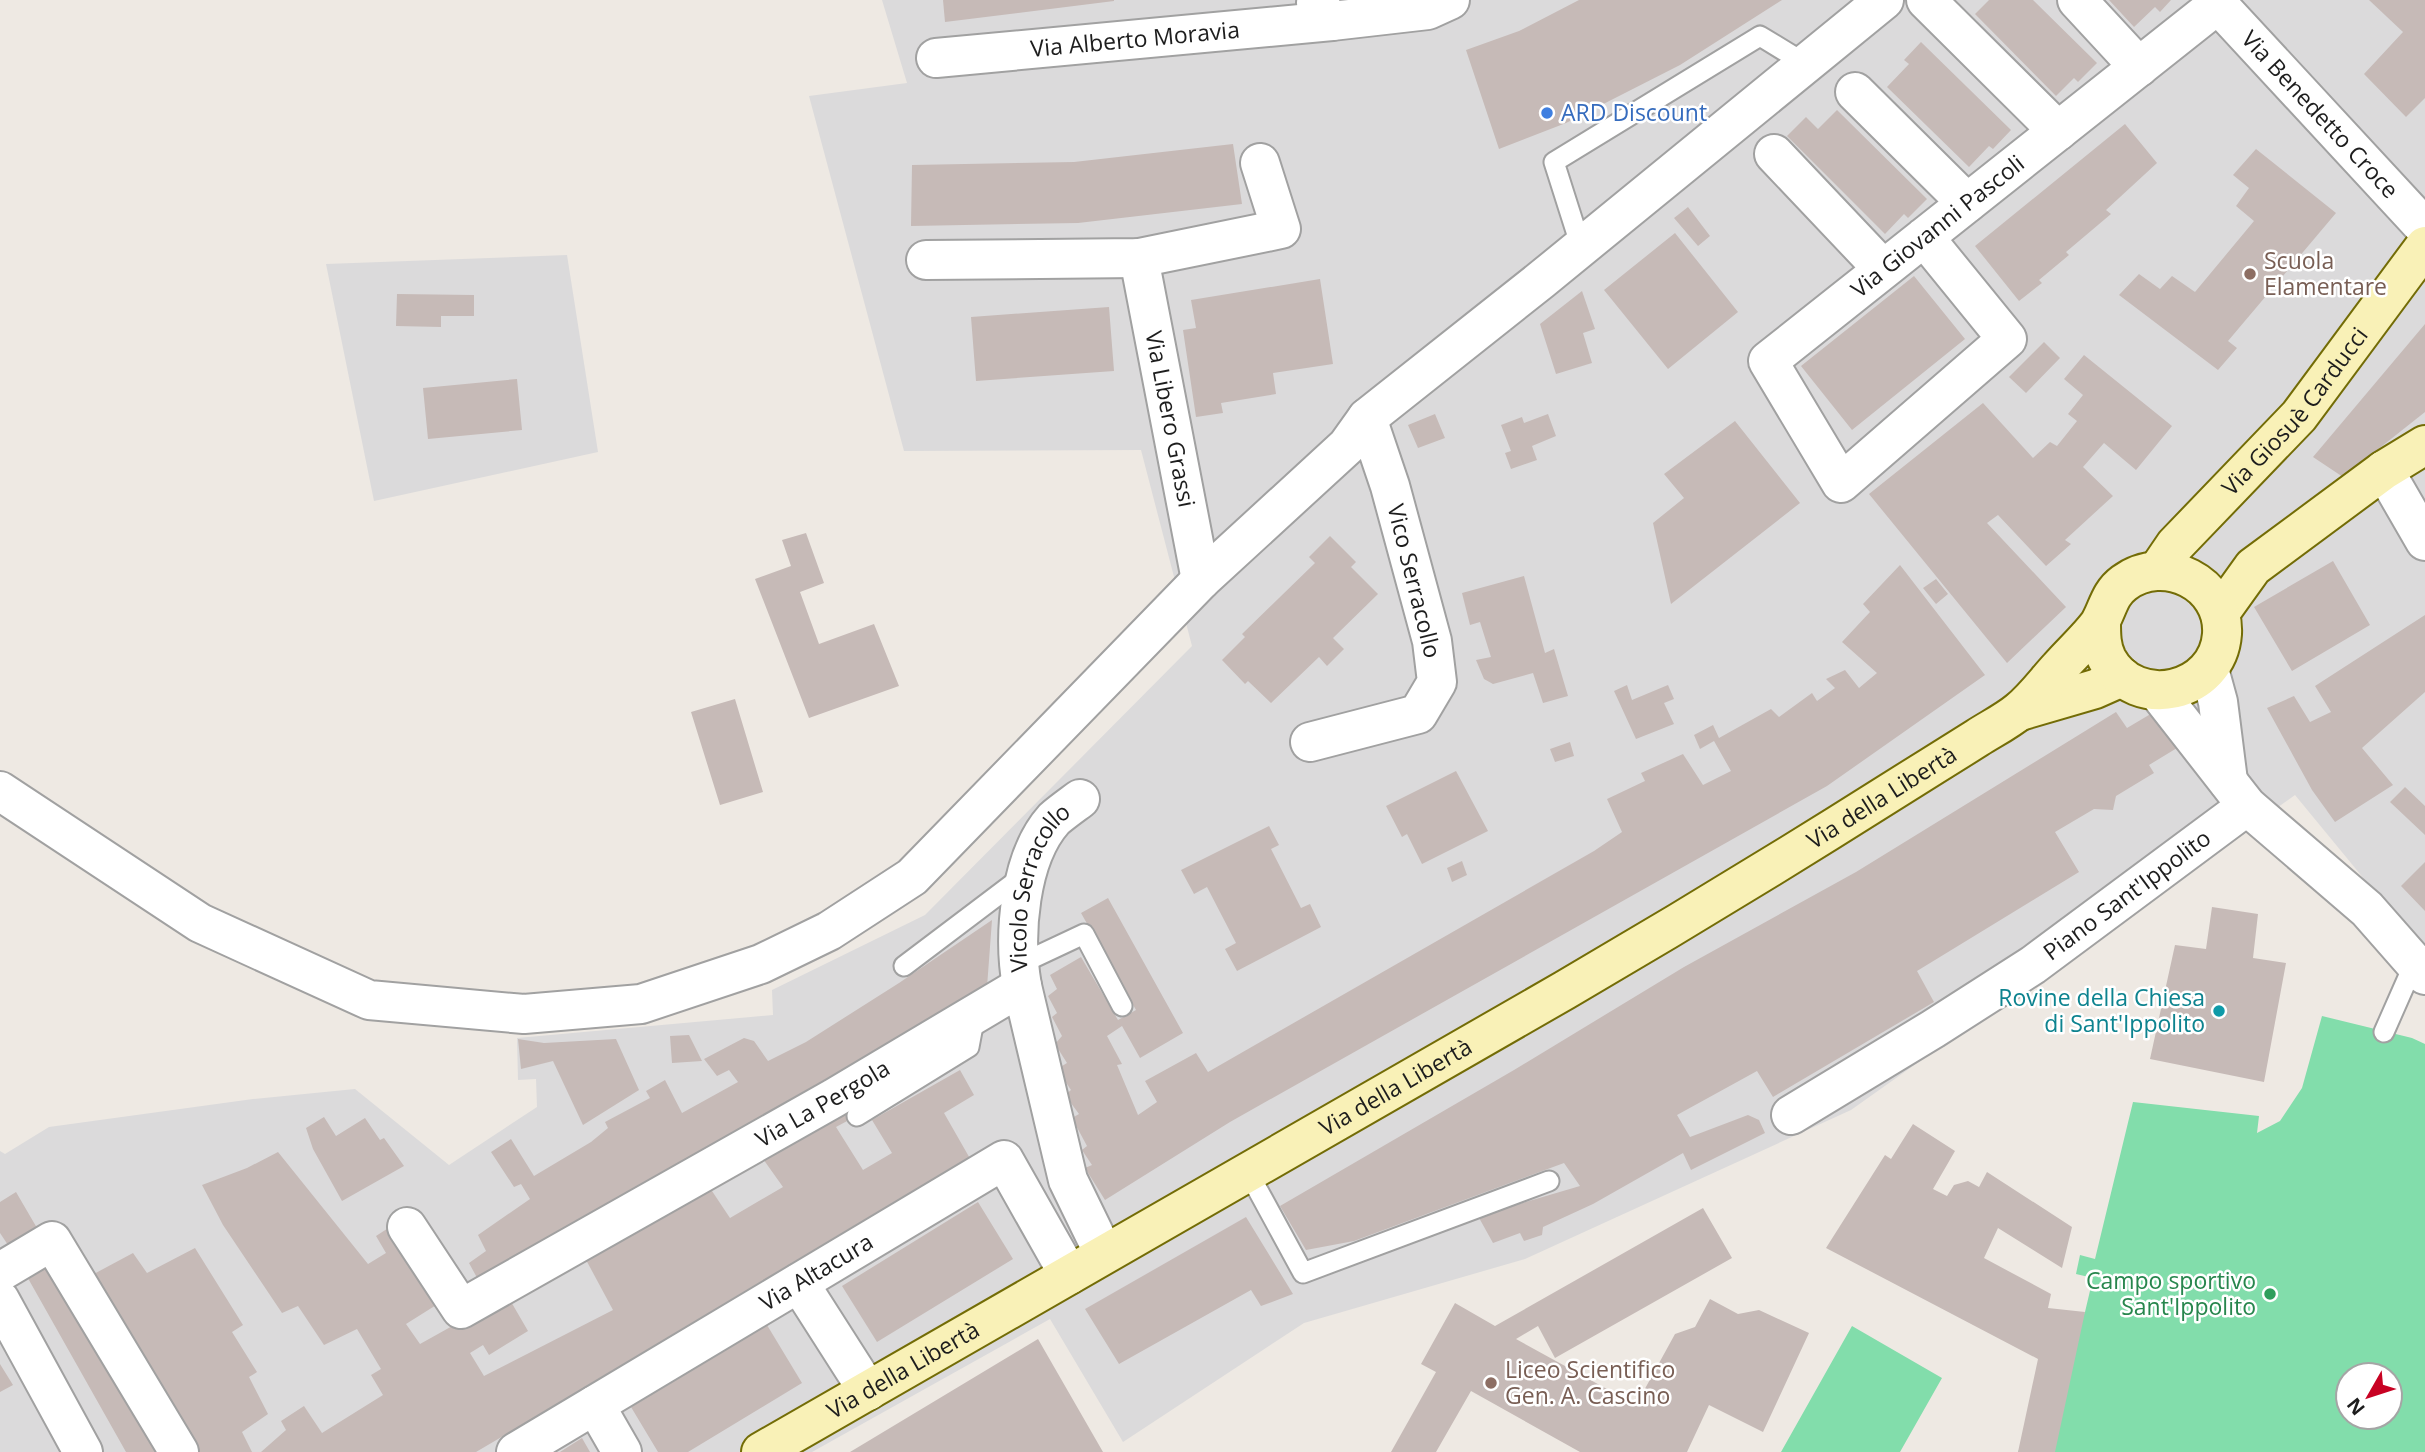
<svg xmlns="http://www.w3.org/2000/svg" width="2425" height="1452" viewBox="0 0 2425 1452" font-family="'Open Sans',sans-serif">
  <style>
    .residential { fill: #dbdadb }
    .pitch { fill: #82ddab; fill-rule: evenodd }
    .building { fill: #c6bab7 }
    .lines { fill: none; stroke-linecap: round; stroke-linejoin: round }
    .service-casing { stroke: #a1a1a1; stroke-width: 23 }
    .minor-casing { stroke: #a1a1a1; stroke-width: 42 }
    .secondary-casing { stroke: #736c06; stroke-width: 42 }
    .service { stroke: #fff; stroke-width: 19 }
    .minor { stroke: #fff; stroke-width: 38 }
    .secondary { stroke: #f9f1b7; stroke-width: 38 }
    .shop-dot { fill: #3f7fe0; stroke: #fff; stroke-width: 2.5 }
    .education-dot { fill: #8d6e63; stroke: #fff; stroke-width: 2.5 }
    .culture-dot { fill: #0f9aa8; stroke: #fff; stroke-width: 2.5 }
    .leisure-dot { fill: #2e9e5b; stroke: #fff; stroke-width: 2.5 }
    .labels { text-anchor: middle; stroke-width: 5; stroke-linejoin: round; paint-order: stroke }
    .street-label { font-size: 23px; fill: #1d1d1d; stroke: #fff }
    .shop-label { font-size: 23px; fill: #366cbe; stroke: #fff; text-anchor: start }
    .education-label { font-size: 23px; fill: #785e54; stroke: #fff; text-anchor: start }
    .culture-label { font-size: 23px; fill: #0d838f; stroke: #fff; text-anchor: end }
    .leisure-label { font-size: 23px; fill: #27864d; stroke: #fff; text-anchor: end }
  </style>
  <rect width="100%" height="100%" fill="#eee9e3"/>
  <!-- residential -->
  <path class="residential" d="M882,0H2425V953L2295,795L1851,1110L1525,1259L1304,1323L1123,1442L1050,1319L812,1452H0V1151L5,1154L49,1127L253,1099L355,1089L449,1165L537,1107L536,1079L518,1080L517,1038L773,1015L772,990L925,915L1192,646L1141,450L904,451L809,96L907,83Z
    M567,255L598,452L374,501L326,264Z"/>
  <!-- pitch -->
  <path class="pitch" d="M2322,1016L2412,1038L2425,1044V1452H2018L2085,1312L2093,1278L2076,1274L2080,1255L2095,1259L2133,1102L2259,1116L2257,1133L2280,1121L2302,1088ZM2348,1375H2390V1417H2348Z
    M1852,1326L1942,1378L1900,1452H1781Z"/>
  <!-- building -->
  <path class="building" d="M943,0H1114V1L945,22Z
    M1579,0H1782L1680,65L1566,123L1499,149L1466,50L1519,31Z
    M1989,0H2033L2097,63L2078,82L2074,78L2056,96L1975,14Z
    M2109,0H2171L2160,12L2155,7L2134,27Z
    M2369,0H2425V98L2406,117L2364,74L2403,32Z
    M1921,42L2011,130L1993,149L1989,146L1969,167L1887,87L1909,64L1904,60Z
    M1837,110L1927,199L1908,218L1904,214L1885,234L1787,136L1806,117L1818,129Z
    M2125,124L2157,163L2106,210L2111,214L2066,252L2069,255L2039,280L2042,283L2019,301L1975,246Z
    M1233,144L1242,204L1078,223L911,226L912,165L1074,162Z
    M2256,149L2336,213L2228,341L2237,348L2218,370L2119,295L2139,274L2160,289L2172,276L2195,292L2254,221L2236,206L2249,188L2233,175Z
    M1688,207L1710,236L1698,246L1674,218Z
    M1675,233L1738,312L1668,369L1604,290Z
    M1914,276L1965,339L1852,430L1801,366Z
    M1320,279L1333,364L1273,373L1276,394L1221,403L1223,413L1196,417L1183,330L1196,328L1191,300Z
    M1582,291L1595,329L1583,333L1592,363L1556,374L1540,324Z
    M397,294L474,295V316H441V327L396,326Z
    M1109,307L1114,371L976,381L971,317Z
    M2425,324V412L2343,477L2313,457Z
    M2044,342L2060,358L2026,393L2009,377Z
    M2084,355L2172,426L2136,470L2104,443L2083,467L2113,496L2065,540L2071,544L2046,566L1998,515L1987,523L2066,607L2007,663L1869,494L1983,403L2033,458L2050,442L2057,446L2077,421L2068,414L2083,395L2064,379Z
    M517,379L522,430L428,439L423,388Z
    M1435,414L1445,438L1418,448L1408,425Z
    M1548,414L1556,436L1532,446L1537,460L1511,469L1505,453L1511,451L1501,425L1522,417L1524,423Z
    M1735,421L1800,503L1671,604L1653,523L1684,498L1664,474Z
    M806,533L824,583L800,592L819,644L874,624L899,686L809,718L755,579L791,566L782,540Z
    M1330,536L1356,562L1351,567L1378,594L1333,638L1344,649L1327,666L1319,657L1271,703L1248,681L1245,684L1222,660L1245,637L1242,634L1315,563L1309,557Z
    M2333,561L2370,625L2292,671L2254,607Z
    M1900,565L1985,675L1827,786L1230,1122L1105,1200L1085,1168L1092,1165L1082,1150L1087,1146L1072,1118L1079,1114L1065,1095L1071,1090L1057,1069L1067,1063L1055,1044L1062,1036L1052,1017L1057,1013L1048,996L1057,989L1050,975L1081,957L1118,1020L1136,1010L1081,913L1108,898L1183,1033L1140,1058L1122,1026L1107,1036L1122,1064L1117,1065L1138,1115L1157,1102L1145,1081L1196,1053L1208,1072L1594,851L1622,832L1607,799L1645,781L1641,773L1683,754L1703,785L1731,771L1714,741L1700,749L1694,735L1713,725L1719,738L1771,709L1779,717L1812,693L1817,701L1835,688L1826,679L1845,670L1859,688L1877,673L1842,642L1870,612L1863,604Z
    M1524,576L1545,653L1554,649L1568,696L1543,703L1533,673L1493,684L1484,679L1476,660L1491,657L1480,622L1470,625L1462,593Z
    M1936,579L1948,594L1936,604L1923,588Z
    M2425,615V692L2362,748L2393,785L2335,822L2312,790L2267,708L2294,696L2310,722L2331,712L2315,686Z
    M1627,685L1632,700L1668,685L1674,699L1664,703L1674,724L1636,739L1614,691Z
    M735,699L763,792L720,805L691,712Z
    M2116,712L2127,728L2154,712L2177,748L2149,765L2154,773L2116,796L2113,810L2094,809L2055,832L2079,872L1917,971L1934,1002L1773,1097L1757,1071L1677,1115L1690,1137L1748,1115L1759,1120L1765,1133L1691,1170L1683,1153L1593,1204L1543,1227L1542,1235L1524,1241L1520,1233L1493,1243L1478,1216L1580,1186L1564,1163L1354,1241L1306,1250L1280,1206L1514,1070L1684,967L1856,872Z
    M1570,742L1574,756L1555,762L1550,749Z
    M1456,771L1488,831L1422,864L1407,834L1402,837L1386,806Z
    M2405,787L2425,806V835L2390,802Z
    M1269,826L1279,845L1271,849L1301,908L1310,904L1321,927L1237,971L1225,949L1236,943L1207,887L1194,894L1181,870Z
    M1462,861L1467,875L1452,882L1447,868Z
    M2425,862V911L2401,886Z
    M2212,907L2258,914L2253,958L2286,963L2264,1082L2150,1059L2175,945L2206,949Z
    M992,920L987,987L481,1285L469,1263L486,1251L478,1235L530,1199L521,1184L514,1187L491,1152L511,1139L534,1176L591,1142L608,1128L605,1122L650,1098L646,1091L665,1080L682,1113L738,1082L729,1070L717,1076L704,1059L744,1038L754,1041L768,1061L806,1042L899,983Z
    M689,1035L702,1061L672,1063L670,1036Z
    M518,1039L544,1043L616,1039L639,1090L583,1125L553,1061L521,1069Z
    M960,1070L974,1095L944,1113L972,1162L476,1452H261L286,1430L281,1421L304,1406L322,1433L383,1395L371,1375L381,1369L357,1329L324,1345L298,1306L282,1313L223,1225L202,1185L247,1168L278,1152L368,1264L386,1253L376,1236L393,1225L441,1302L406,1324L420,1344L481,1310L510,1300L528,1331L489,1355L483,1345L470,1353L484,1376L613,1310L585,1258L710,1188L730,1218L783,1187L761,1156L844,1108L849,1120L836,1127L863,1170L892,1153L872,1120Z
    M324,1117L336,1136L365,1118L380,1140L384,1138L404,1166L342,1201L313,1149L306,1128Z
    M1913,1124L1955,1151L1933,1189L1947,1196L1954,1185L1968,1181L1979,1187L1987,1172L2072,1227L2062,1268L1998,1228L1984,1258L2051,1294L2048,1308L2085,1312L2055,1452H2018L2038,1359L1826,1248L1885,1155L1891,1159Z
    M16,1192L37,1228L8,1245L0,1233V1202Z
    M978,1202L1013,1259L877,1342L842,1286Z
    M1703,1208L1732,1258L1555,1358L1538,1326L1516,1339L1636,1405L1675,1334L1695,1327L1710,1299L1738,1314L1759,1310L1809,1333L1763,1432L1709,1405L1687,1452H1580L1471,1391L1436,1452H1391L1436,1372L1421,1364L1455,1303L1495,1326Z
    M1246,1217L1293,1294L1261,1306L1251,1290L1119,1364L1085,1309Z
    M195,1248L243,1325L232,1332L257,1372L249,1377L268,1414L242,1432L252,1452H193L92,1275L133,1253L147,1273Z
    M53,1258L163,1452H126L25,1273Z
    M767,1325L802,1383L688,1452H658L631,1407Z
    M1038,1339L1103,1452H850L870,1440Z
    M0,1364L13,1385L0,1392Z
    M582,1438L590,1452H560Z"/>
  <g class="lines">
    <!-- service casing -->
    <g class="service-casing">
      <path id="service" d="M1581,247L1554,162L1760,36L1806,64
        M1018,965L1084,934L1122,1006
        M904,966L1023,876
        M2384,1032L2414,964
        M857,1116L969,1047L975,1015
        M1248,1172L1303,1273L1549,1181"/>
    </g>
    <!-- minor casing -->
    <g class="minor-casing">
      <g id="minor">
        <path d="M1926,0L2058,131"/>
        <path d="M2077,0L2139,67"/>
        <path id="s1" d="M2214,0L2425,228"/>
        <path d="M1316,3L1332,21L1428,10L1450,0"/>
        <path id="s2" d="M936,58L1332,21"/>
        <path d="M1855,92L1967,203"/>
        <path d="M1774,154L1883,269"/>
        <path id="s3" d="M1924,237L2007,339L1841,483L1768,361L2218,4"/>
        <path id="s4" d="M1139,258L1201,580"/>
        <path d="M926,260L1139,258L1281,229L1260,163"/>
        <path d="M2384,470L2425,541"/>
        <path d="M2209,669L2218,702L2228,781"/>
        <path d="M2158,692L2247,806L2367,909L2425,975"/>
        <path d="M1310,742L1418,714L1437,682L1432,641L1390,486L1367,418"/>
        <path d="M0,791L200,923L369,1000L524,1014L641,1004L761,964L829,931L912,877L1201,580L1347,446L1367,418L1541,280L1884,0"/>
        <path id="s5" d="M1022,986C1013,936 1019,858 1054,819C1062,812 1072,805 1080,799"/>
        <path id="s6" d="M1791,1115L1933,1029L2033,965L2247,806"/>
        <path id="s7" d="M407,1227L461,1309L834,1098L1022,986L1068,1180L1104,1254"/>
        <path d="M0,1272L52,1241L179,1452"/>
        <path d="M799,1283L868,1391"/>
        <path d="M0,1300L83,1452"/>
        <path d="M595,1405L622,1452"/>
        <path id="s8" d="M516,1452L1004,1160L1069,1275"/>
      </g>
    </g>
    <!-- secondary casing -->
    <g class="secondary-casing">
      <g id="secondary">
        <path id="s9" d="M2158,570L2175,545L2299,416L2425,246"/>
        <path d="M2220,613L2253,567L2384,470L2425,445"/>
        <path d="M2020,711L2095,689L2122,677"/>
        <path id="s10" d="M761,1452C1029,1298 1297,1144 1565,990C1673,927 1780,862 1886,795C1916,776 1947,757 1977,738C1991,729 2007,721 2019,711C2034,699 2046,682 2059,668C2072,653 2088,639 2099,624C2108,609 2109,594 2124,583C2164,553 2225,583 2222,634C2218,693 2136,712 2107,659C2101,647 2101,635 2101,621"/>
      </g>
    </g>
    <!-- service -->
    <use href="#service" class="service"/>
    <!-- minor -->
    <use href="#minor" class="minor"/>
    <!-- secondary -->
    <use href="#secondary" class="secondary"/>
  </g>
  <!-- markers -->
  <circle class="shop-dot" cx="1547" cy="113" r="7"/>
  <g class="education-dot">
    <circle cx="2250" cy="274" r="7"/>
    <circle cx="1491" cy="1383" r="7"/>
  </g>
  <circle class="culture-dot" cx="2219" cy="1011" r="7"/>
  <circle class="leisure-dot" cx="2270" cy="1294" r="7"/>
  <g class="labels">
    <!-- street labels -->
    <g class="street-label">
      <text dy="8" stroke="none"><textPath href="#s2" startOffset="200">Via Alberto Moravia</textPath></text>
      <text dy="8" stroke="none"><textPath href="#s1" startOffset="156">Via Benedetto Croce</textPath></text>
      <text dy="8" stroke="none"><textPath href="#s3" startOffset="710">Via Giovanni Pascoli</textPath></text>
      <text dy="8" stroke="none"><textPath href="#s9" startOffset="210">Via Giosuè Carducci</textPath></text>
      <text dy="8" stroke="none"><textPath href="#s4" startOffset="164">Via Libero Grassi</textPath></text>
      <text transform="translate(1414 581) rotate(76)" y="8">Vico Serracollo</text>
      <text dy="8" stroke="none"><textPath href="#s10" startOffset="1298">Via della Libertà</textPath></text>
      <text dy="8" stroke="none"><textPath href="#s5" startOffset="103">Vicolo Serracollo</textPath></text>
      <text dy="8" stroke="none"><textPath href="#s6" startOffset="402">Piano Sant'Ippolito</textPath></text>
      <text dy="8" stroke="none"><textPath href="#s10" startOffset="732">Via della Libertà</textPath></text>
      <text dy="8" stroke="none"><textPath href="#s7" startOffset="514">Via La Pergola</textPath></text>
      <text dy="8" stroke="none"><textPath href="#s8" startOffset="350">Via Altacura</textPath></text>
      <text dy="8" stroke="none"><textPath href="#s10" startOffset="164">Via della Libertà</textPath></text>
    </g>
    <!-- shop labels -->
    <g class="shop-label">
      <text x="1561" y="121">ARD Discount</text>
    </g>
    <!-- education labels -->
    <g class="education-label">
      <text x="2264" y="269">Scuola<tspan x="2264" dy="26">Elamentare</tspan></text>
      <text x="1505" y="1378">Liceo Scientifico<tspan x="1505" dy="26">Gen. A. Cascino</tspan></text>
    </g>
    <!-- culture labels -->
    <g class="culture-label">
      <text x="2205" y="1006">Rovine della Chiesa<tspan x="2205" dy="26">di Sant'Ippolito</tspan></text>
    </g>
    <!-- leisure labels -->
    <g class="leisure-label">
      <text x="2256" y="1289">Campo sportivo<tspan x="2256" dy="26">Sant'Ippolito</tspan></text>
    </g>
  </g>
  <!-- north arrow -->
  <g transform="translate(2369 1396) rotate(231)"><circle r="33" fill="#ffffff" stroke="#a5a5a5" stroke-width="2"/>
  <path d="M0-5L12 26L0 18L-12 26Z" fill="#c80223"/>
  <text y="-10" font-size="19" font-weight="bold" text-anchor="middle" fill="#1d1d1d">N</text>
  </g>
</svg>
